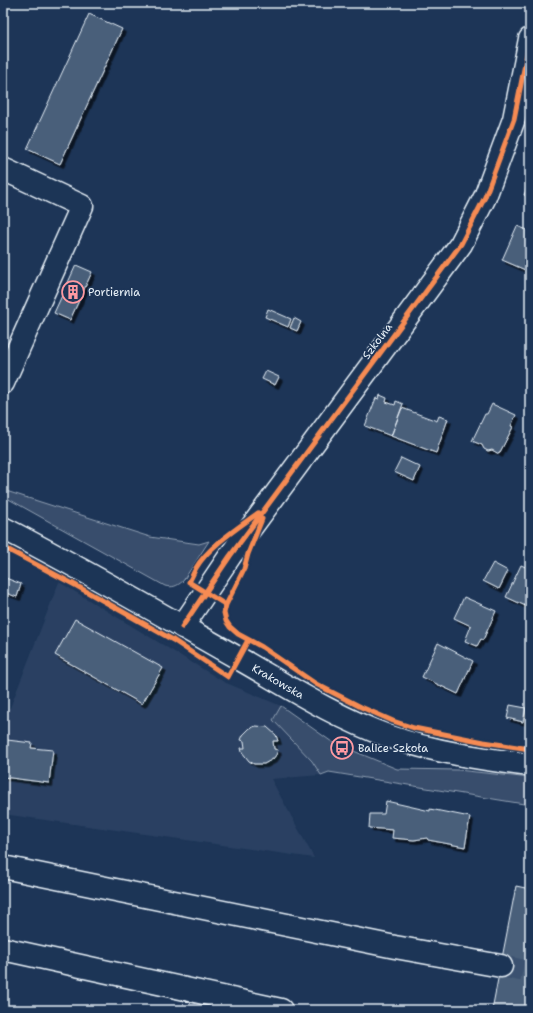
<svg xmlns="http://www.w3.org/2000/svg" width="533" height="1013" viewBox="0 0 533 1013" font-family="'Shantell Sans',sans-serif">
  <style>
    .built { fill: #2a4162 }
    .green { fill: #374d6c; stroke: #909fb2 }
    .building { fill: #495e7a; stroke: #e8f1f8; filter: url(#shadow) }
    .lines { fill: none; stroke-linecap: round; stroke-linejoin: round }
    .motorway-tunnel { stroke: #3b516f; stroke-width: 22; stroke-dasharray: 22 11; stroke-linecap: butt }
    .minor-casing { stroke: #e8f1f8; stroke-width: 25 }
    .tertiary-casing { stroke: #e8f1f8; stroke-width: 25 }
    .motorway-casing { stroke: #e8f1f8; stroke-width: 25 }
    .minor { stroke: #1d3557; stroke-width: 22 }
    .tertiary { stroke: #1d3557; stroke-width: 22 }
    .motorway { stroke: #1d3557; stroke-width: 22 }
    .cycleway-casing { stroke: #1d3557; stroke-width: 8 }
    .cycleway { stroke: #f68b52; stroke-width: 5 }
    .labels { text-anchor: middle; stroke-width: 3.5; stroke-linejoin: round; paint-order: stroke }
    .poi-label { font-size: 11px; fill: #e8f1f8; stroke: #1d3557; text-anchor: start }
    .street-label { font-size: 11px; fill: #e8f1f8; stroke: #1d3557 }
  </style>
  <defs>
    <filter id="shadow"><feDropShadow dx="3.5" dy="3.5" stdDeviation="0" flood-color="#0009"/></filter>
  </defs>
  <rect width="100%" height="100%" fill="#1d3557"/>
  <filter id="ink" filterUnits="userSpaceOnUse"><feTurbulence type="fractalNoise" baseFrequency=".025" numOctaves="2"/><feDisplacementMap in="SourceGraphic" scale="8" xChannelSelector="R" yChannelSelector="G"/><feConvolveMatrix kernelMatrix="1 2 1 2 8 2 1 2 1" color-interpolation-filters="sRGB"/></filter>
  <g filter="url(#ink)">
    <!-- built -->
    <path class="built" d="M59,582L224,682L281,706L273,720L312,761L321,775L271,779L314,858L3,814V710L10,708Z"/>
    <!-- green -->
    <path class="green" d="M3,490L150,537L199,544L209,541L183,581C177,586 173,588 165,586L5,497L3,494Z
      M281,706L332,742L397,769L458,770L530,778V805L329,772L321,775L312,761L273,720Z"/>
    <!-- building -->
    <path class="building" d="M89,14L122,29L60,164L27,149Z
      M530,180V197L524,195Z
      M517,226L530,231V272L502,260Z
      M76,265L92,272L70,320L54,313Z
      M268,309L291,319L288,327L265,317Z
      M294,318L301,322L297,331L290,328Z
      M266,371L279,377L275,385L262,379Z
      M380,395L387,398L386,402L395,405L396,401L403,404L391,436L365,426L376,398L379,399Z
      M492,404L516,415L511,426L513,427L499,454L492,450L488,451L484,449L482,445L472,441L485,414H487Z
      M402,408L437,421L439,416L448,419L436,453L391,436Z
      M401,458L420,467L414,481L394,472Z
      M493,563L508,571L499,589L483,581Z
      M521,565L530,569V608L506,597Z
      M3,577L21,584L17,597L3,592Z
      M464,597L496,611L483,640L481,639L477,646L465,641L471,626L454,618Z
      M75,619L163,668L142,704L55,655Z
      M438,643L473,661L458,694L422,677Z
      M510,705L526,708L523,722L507,718Z
      M256,726L267,727L276,735L278,741H273L274,749L278,750L276,755L273,759L264,764H254L249,761L242,752L241,748H245L244,741L241,740L243,735L250,728Z
      M7,740L32,743L31,748L53,750L49,783L3,777V744H6Z
      M386,801L430,811V809L470,817L465,847L428,840L427,838L414,840L392,838L393,830L369,828L370,814H384Z
      M516,886L530,889V1010H492Z"/>
    <g class="lines">
      <!-- motorway-tunnel -->
      <path class="motorway-tunnel" d="M501,966L530,972"/>
      <!-- minor casing -->
      <g class="minor-casing">
        <path id="minor" d="M3,169L82,206L3,383"/>
      </g>
      <!-- tertiary casing -->
      <g class="tertiary-casing">
        <g id="tertiary">
          <path id="s1" d="M3,528C83,569 160,614 238,658C287,686 335,717 388,736C434,752 482,759 530,765"/>
          <path d="M182,627L230,556L461,244L485,197L514,119L530,39"/>
        </g>
      </g>
      <!-- motorway casing -->
      <g class="motorway-casing">
        <path id="motorway" d="M3,867L395,947L501,966
          M3,949L281,1010"/>
      </g>
      <!-- minor -->
      <use href="#minor" class="minor"/>
      <!-- tertiary -->
      <use href="#tertiary" class="tertiary"/>
      <!-- motorway -->
      <use href="#motorway" class="motorway"/>
      <!-- cycleway casing -->
      <g class="cycleway-casing">
        <path id="cycleway" d="M262,519L248,554L244,569L226,605L224,613L226,621L230,627L238,634L262,647L316,684L361,707L393,721L414,728L484,742L530,749
          M3,547L75,585L173,640L228,677L248,640
          M226,605L189,582C192,577 194,572 196,568C208,547 239,527 258,513
          M182,627L230,556L461,244L485,197L514,119L530,39"/>
      </g>
      <!-- cycleway -->
      <use href="#cycleway" class="cycleway"/>
    </g>
  </g>
  <!-- icons -->
  <defs>
    <g id="building-ring" transform="scale(1.15)"><circle r="9.5" fill="#1d3557" stroke="#ff9aa2" stroke-width="1.5"/><path d="M-4-6H4V6H1V3H-1V6H-4ZM-2.5-4.3h1.7v1.8h-1.7ZM.8-4.3h1.7v1.8H.8ZM-2.5-1h1.7V.8h-1.7ZM.8-1h1.7V.8H.8Z" fill="#ff9aa2"/></g>
    <g id="bus-ring" transform="scale(1.15)"><circle r="9.5" fill="#1d3557" stroke="#ff9aa2" stroke-width="1.5"/><path d="M-5-6H5V4H4V6H2V4H-2V6H-4V4H-5ZM-3.5-4V0h7V-4ZM-3.5 1.2v1.5H-2V1.2ZM2 1.2v1.5H3.5V1.2Z" fill="#ff9aa2"/></g>
  </defs>
  <g fill-rule="evenodd">
    <use href="#building-ring" x="73" y="292"/>
    <use href="#bus-ring" x="342" y="748"/>
  </g>
  <g class="labels">
    <!-- poi labels -->
    <g class="poi-label">
      <text x="88" y="296">Portiernia</text>
      <text x="358" y="752">Balice Szkoła</text>
    </g>
    <!-- street labels -->
    <g class="street-label">
      <text transform="translate(377 341) rotate(-53)" y="4">Szkolna</text>
      <text dy="4" stroke="none"><textPath href="#s1" startOffset="315">Krakowska</textPath></text>
    </g>
  </g>
  <!-- margin -->
  <rect width="533" height="1013" fill="none" stroke="#1d3557" stroke-width="16"/>
  <rect x="8" y="8" width="517" height="997" fill="none" stroke="#e8f1f8" stroke-width="1.5" filter="url(#ink)"/>
</svg>
